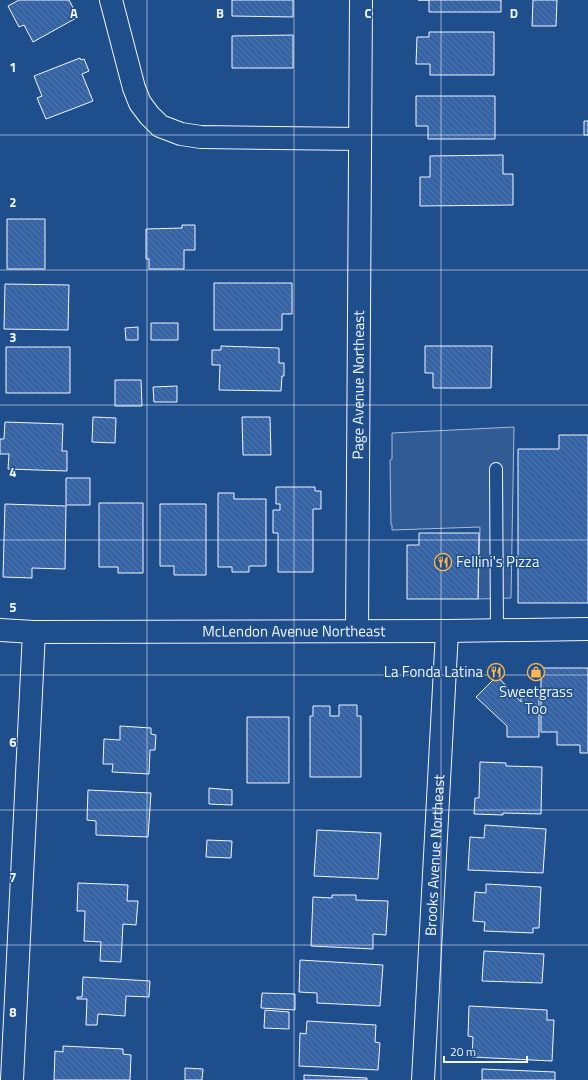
<svg xmlns="http://www.w3.org/2000/svg" width="588" height="1080" viewBox="0 0 588 1080" font-family="'Titillium Web',sans-serif">
  <style>
    .parking { fill: #305b95; stroke: #a8bbd7 }
    .building { fill: url(#building-back-hatch); stroke: #f2f6ff }
    .lines { fill: none; stroke-linecap: round; stroke-linejoin: round }
    .service-casing { stroke: #f2f6ff; stroke-width: 14 }
    .minor-casing { stroke: #f2f6ff; stroke-width: 24 }
    .tertiary-casing { stroke: #f2f6ff; stroke-width: 24 }
    .service { stroke: #1f4e8c; stroke-width: 12 }
    .minor { stroke: #1f4e8c; stroke-width: 22 }
    .tertiary { stroke: #1f4e8c; stroke-width: 22 }
    .grid { fill: none; stroke: #f2f6ff; stroke-width: 1; stroke-opacity: 0.55 }
    .labels { text-anchor: middle; stroke-width: 3; stroke-linejoin: round; paint-order: stroke }
    .street-label { font-size: 15px; fill: #f2f6ff; stroke: #1f4e8c }
    .poi-label { font-size: 15px; fill: #f2f6ff; stroke: #1f4e8c; text-anchor: start }
    .grid-label { font-size: 13px; text-anchor: middle; font-weight: bold; fill: #f2f6ff; stroke: #1f4e8c; stroke-width: 3; stroke-linejoin: round; paint-order: stroke }
  </style>
  <defs>
    <pattern id="building-back-hatch" width="6" height="6" patternUnits="userSpaceOnUse"><rect width="6" height="6" fill="#3563a3"/><path d="M-1 5l2 2M0 0l6 6M5-1l2 2" fill="none" stroke="#537ab1"/></pattern>
  </defs>
  <rect width="100%" height="100%" fill="#1f4e8c"/>
  <!-- parking -->
  <path class="parking" d="M514,427L511,598L478,599L480,527L392,530V525H391L390,460L392,459V433Z"/>
  <!-- building -->
  <path class="building" d="M19,0H69L78,17L33,42L24,25L19,27L8,6Z
    M232,0H293V17L232,16Z
    M418,0H501V12H429V0Z
    M533,0H557L556,26H532Z
    M429,32H494V75H430V64H416L417,37H429Z
    M293,35V68H232V36Z
    M80,58L81,60L84,59L89,71L82,74L93,101L46,119L37,98L42,96L34,76Z
    M416,96H495V139H428V126H416Z
    M584,121H588V135H584Z
    M503,155V174H513V205L420,206V177H430V156Z
    M7,219H45V269H7Z
    M182,225H195V250H184V269H149V259H146V229L182,228Z
    M214,283H292V314H282V330H214Z
    M5,284L69,285L68,330L4,329Z
    M151,323H178V340H151Z
    M138,327V340H126L125,328Z
    M221,346L279,348V363H284V376H282L281,391L219,390L220,365H212V350H221Z
    M425,346H492L491,388H433V373H425Z
    M6,347H70V393H6Z
    M115,380H141L142,406H115Z
    M177,386V402H154L153,387Z
    M93,417L116,418L115,443L92,442Z
    M242,417H270L271,455H243Z
    M5,422L63,424L62,451H67V471L8,469L9,454H0V439H4Z
    M559,435H588V603H518V449H559Z
    M66,478H90V505H66Z
    M276,487H315V491H321V509H313V572H278V533H273V510H280V504H276Z
    M218,493H234V499H266V566H249V572H232V567H218Z
    M99,503H143V573H118V567H99Z
    M5,504L66,506L65,569L32,568V578L3,577Z
    M160,504H206V575H174V566H160Z
    M419,533H479L478,599H407V545H419Z
    M541,668H588V753H580V745H557V732H541Z
    M497,676L521,702V697H539V737H507V726L476,697Z
    M339,705H357V716H361V777H310V716H313V706H330V716H339Z
    M247,717H289V783H247Z
    M120,726L151,728V734L156,735L155,750H150L149,774L112,772L113,764H103L104,739L120,740Z
    M480,762L506,763V766L542,767L541,814L503,813V815L474,814L475,798H479Z
    M209,788L232,790V805L209,804Z
    M88,790L151,793L148,837L96,835V821L87,820Z
    M485,825L546,829L543,873L468,870L470,837L484,838Z
    M317,830L381,833L378,879L314,876Z
    M207,840L232,841L231,858L206,857Z
    M78,883L128,885L127,901H138L136,925L123,924L121,962L100,961L101,942L84,941L85,911H77Z
    M486,884L541,887L539,928H533V933L484,931L485,922L473,921L475,892L486,893Z
    M332,895H356V900L388,901L386,935L373,934V949L311,946L313,897L332,898Z
    M484,951L544,954L542,983L482,981Z
    M300,960L383,965L380,1006L317,1003V993L299,992Z
    M83,977L150,981L149,997L126,996L125,1016L98,1014L97,1025H86L87,999H77V997H82Z
    M262,993L295,994V1010L261,1008Z
    M469,1006L547,1010V1020H554L552,1061L472,1057L473,1037L468,1036Z
    M265,1010L289,1012V1029L264,1028Z
    M307,1021L376,1025L375,1042L380,1043L378,1070L299,1066L300,1033L306,1034Z
    M63,1046L123,1049V1054L131,1055L130,1080H54L55,1051L63,1052Z
    M185,1068L203,1069L202,1080H185Z
    M482,1069L555,1072V1080H482Z
    M304,1075L367,1078V1080H304Z"/>
  <g class="lines">
    <!-- service casing -->
    <g class="service-casing">
      <path id="service" d="M496,469L497,630"/>
    </g>
    <!-- minor casing -->
    <g class="minor-casing">
      <g id="minor">
        <path d="M111,0L134,88L140,103L149,115L160,126L181,134L201,137L360,139"/>
        <path id="s1" d="M357,631L361,0"/>
        <path d="M12,1080L34,632"/>
        <path id="s2" d="M423,1080L447,631"/>
      </g>
    </g>
    <!-- tertiary casing -->
    <g class="tertiary-casing">
      <g id="tertiary">
        <path id="s3" d="M0,630L34,632L447,631L588,629"/>
      </g>
    </g>
    <!-- service -->
    <use href="#service" class="service"/>
    <!-- minor -->
    <use href="#minor" class="minor"/>
    <!-- tertiary -->
    <use href="#tertiary" class="tertiary"/>
  </g>
  <!-- grid -->
  <path class="grid" d="M147,0V1080M294,0V1080M441,0V1080M0,135H588M0,270H588M0,405H588M0,540H588M0,675H588M0,810H588M0,945H588"/>
  <!-- icons -->
  <defs>
    <g id="restaurant-ring" transform="scale(0.9)"><circle r="9.5" fill="#1f4e8c" stroke="#ffb74d" stroke-width="1.5"/><path d="M-5-6h1v4h1v-4h1v4h1v-4h1v5L-1.5 .5V6h-2V.5L-5-1ZM5-6V6H3V1.5H1.5Q1.5-4 5-6Z" fill="#ffb74d"/></g>
    <g id="shop-ring" transform="scale(0.9)"><circle r="9.5" fill="#1f4e8c" stroke="#ffb74d" stroke-width="1.5"/><path d="M-5-2.5h2.3a2.7 3.5 0 0 1 5.4 0H5L5.5 6h-11ZM-1.5-2.5h3a1.5 2.3 0 0 0-3 0Z" fill="#ffb74d"/></g>
  </defs>
  <g fill-rule="evenodd">
    <use href="#restaurant-ring" x="443" y="562"/>
    <use href="#restaurant-ring" x="496" y="672"/>
    <use href="#shop-ring" x="536" y="672"/>
  </g>
  <g class="labels">
    <!-- street labels -->
    <g class="street-label">
      <text dy="5" stroke="none"><textPath href="#s1" startOffset="246">Page Avenue Northeast</textPath></text>
      <text dy="5" stroke="none"><textPath href="#s3" startOffset="294">McLendon Avenue Northeast</textPath></text>
      <text dy="5" stroke="none"><textPath href="#s2" startOffset="225">Brooks Avenue Northeast</textPath></text>
    </g>
    <!-- poi labels -->
    <g class="poi-label">
      <text x="456" y="567">Fellini's Pizza</text>
      <text x="483" y="677" text-anchor="end">La Fonda Latina</text>
      <text x="536" y="697" text-anchor="middle">Sweetgrass<tspan x="536" dy="17">Too</tspan></text>
    </g>
  </g>
  <g class="grid-label">
    <text x="74" y="18">A</text>
    <text x="220" y="18">B</text>
    <text x="368" y="18">C</text>
    <text x="514" y="18">D</text>
    <text x="13" y="72">1</text>
    <text x="13" y="207">2</text>
    <text x="13" y="342">3</text>
    <text x="13" y="477">4</text>
    <text x="13" y="612">5</text>
    <text x="13" y="747">6</text>
    <text x="13" y="882">7</text>
    <text x="13" y="1017">8</text>
  </g>
  <!-- scale -->
  <path d="M444 1056v6h83v-6" fill="none" stroke="#f2f6ff" stroke-width="2"/>
  <text x="450" y="1056" font-size="12" fill="#f2f6ff" stroke="#1f4e8c" stroke-width="3" paint-order="stroke">20 m</text>
</svg>
